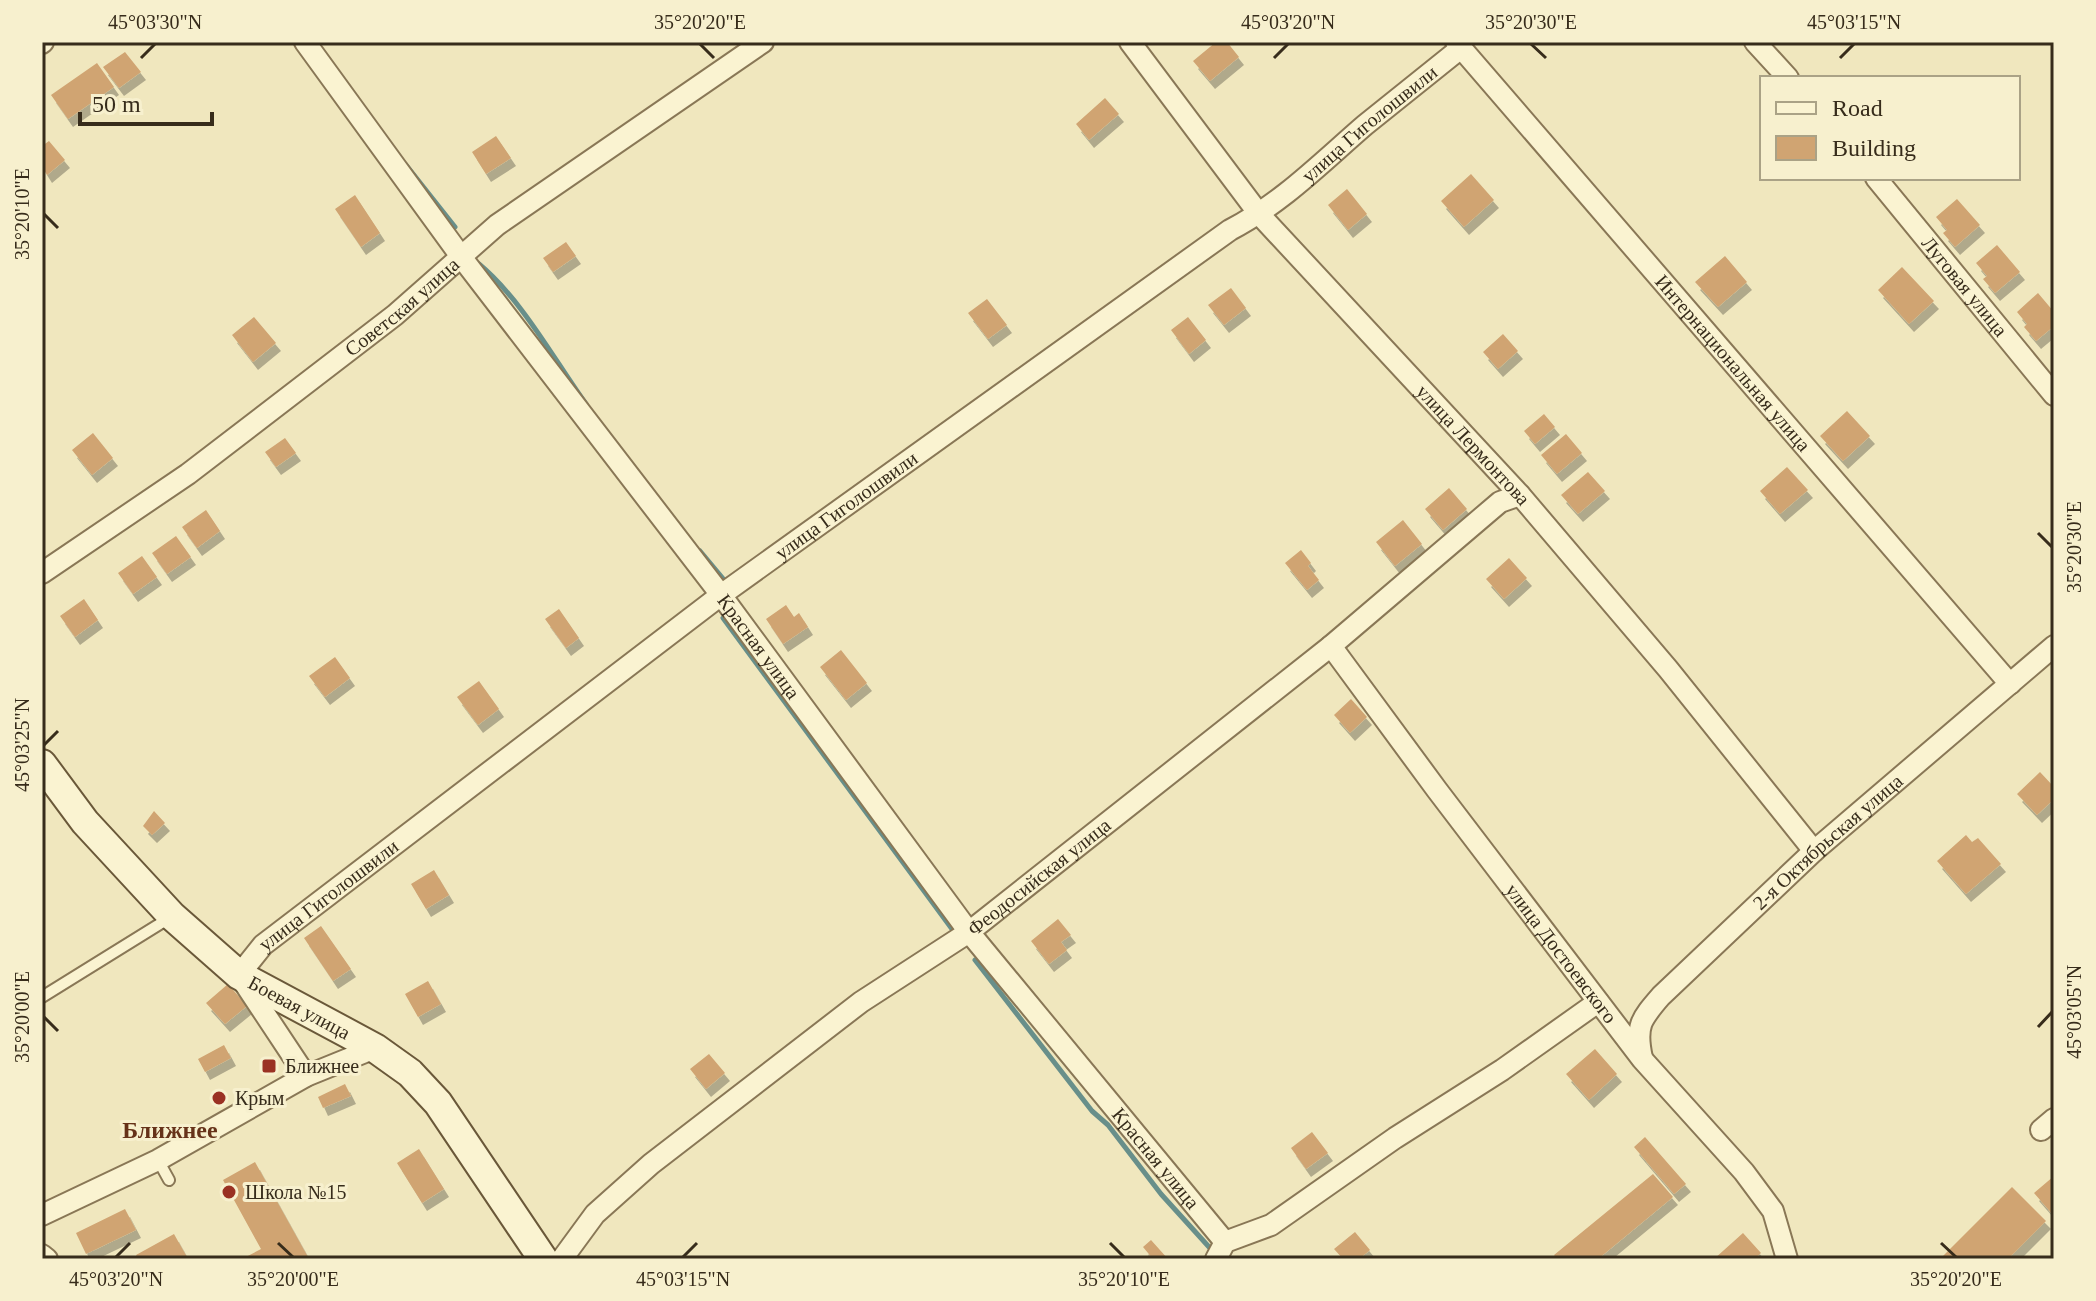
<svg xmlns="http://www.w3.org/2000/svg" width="2096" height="1301" viewBox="0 0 2096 1301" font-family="Georgia,serif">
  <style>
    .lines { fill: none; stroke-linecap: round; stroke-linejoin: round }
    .stream { stroke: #688f8a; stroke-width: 5 }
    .building { fill: #d0a472; filter: url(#shadow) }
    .lane-casing { stroke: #897756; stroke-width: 14 }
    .street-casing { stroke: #897756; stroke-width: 24 }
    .secondary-casing { stroke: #6a5839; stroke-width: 32 }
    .lane { stroke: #faf3d1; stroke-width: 10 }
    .street { stroke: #faf3d1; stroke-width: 20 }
    .secondary { stroke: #faf3d1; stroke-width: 28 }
    .ticks { fill: none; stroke: #372c1b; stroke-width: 3 }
    .poi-dot { fill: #9a3123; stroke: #f7f0ce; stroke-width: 3 }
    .labels { text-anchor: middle; stroke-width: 6; stroke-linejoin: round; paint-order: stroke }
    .street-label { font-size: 20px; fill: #372c1b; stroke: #f7f0ce }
    .poi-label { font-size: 20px; fill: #372c1b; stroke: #f7f0ce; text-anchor: start }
    .quarter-label { font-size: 24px; font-weight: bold; fill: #663219; stroke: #f7f0ce }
    .neatline { fill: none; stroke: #372c1b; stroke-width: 3 }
    .ticks-label { font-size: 20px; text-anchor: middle; fill: #372c1b }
  </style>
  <defs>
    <filter id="shadow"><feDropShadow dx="5" dy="8" stdDeviation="0" flood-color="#0004"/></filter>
  </defs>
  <rect width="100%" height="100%" fill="#f0e7be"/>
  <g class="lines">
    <!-- stream -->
    <path class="stream" d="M406,165L455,227
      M479,264C522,300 553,358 586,404
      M700,551L725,581
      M723,618L952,929
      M975,960L1092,1111L1108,1125L1161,1194L1209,1247"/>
  </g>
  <!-- building -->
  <path class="building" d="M1216,42H1227L1239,57L1210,81L1193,61Z
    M125,52L141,72L119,88L103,67Z
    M97,63L114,87L68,119L51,95Z
    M1105,98L1119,114L1089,140L1076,124Z
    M496,136L511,158L486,174L472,152Z
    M49,141L65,160L47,175L42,167V146Z
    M1471,174L1494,200L1464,227L1441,201Z
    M1347,189L1367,214L1348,230L1328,205Z
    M355,195L380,233L361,247L335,209Z
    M1957,199L1980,225L1955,247L1943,233L1947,230L1936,217Z
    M566,242L576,256L553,272L543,258Z
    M1997,245L2020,272L1995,293L1983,279L1987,276L1976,263Z
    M1725,256L1747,282L1718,307L1695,282Z
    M1902,267L1934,301L1909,324L1878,290Z
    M1231,288L1246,308L1224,325L1208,305Z
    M2038,293L2054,312V326L2036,341L2024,327L2027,324L2017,312Z
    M987,299L1007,325L988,339L968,313Z
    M254,317L276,343L253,362L232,335Z
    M1188,317L1206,340L1189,354L1171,330Z
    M1503,334L1518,351L1498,369L1483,352Z
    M1847,411L1870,436L1843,461L1820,436Z
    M1544,414L1555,427L1535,444L1524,431Z
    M93,433L113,458L92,475L72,450Z
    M1566,434L1582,453L1557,474L1541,455Z
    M285,438L296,453L276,467L265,452Z
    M1787,467L1808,490L1780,514L1760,491Z
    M1588,472L1605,491L1578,514L1561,495Z
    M1449,488L1467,509L1443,530L1425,509Z
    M206,510L220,531L197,548L182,527Z
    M1403,520L1422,544L1395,566L1376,542Z
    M176,536L191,557L167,574L152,553Z
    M1301,550L1311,563L1308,566L1319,580L1307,590L1285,563Z
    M142,556L157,577L133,594L118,573Z
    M1509,558L1527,578L1504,599L1486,579Z
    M84,599L98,620L75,637L60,616Z
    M786,605L794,617L799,613L808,627L783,644L766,619Z
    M559,609L579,638L566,648L545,619Z
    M841,650L867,683L846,700L820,667Z
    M335,657L350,678L325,697L309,676Z
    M479,681L499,709L478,725L457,697Z
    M1351,699L1367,717L1350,733L1334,715Z
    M2040,772L2054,787V799L2037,815L2017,794Z
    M154,811L165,823L152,835L143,826Z
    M1966,835L1972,842L1978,838L2001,864L1966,894L1937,861Z
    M434,870L449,895L426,909L411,884Z
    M1058,919L1071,935L1061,942L1067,950L1049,964L1031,941Z
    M321,926L351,969L333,981L304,938Z
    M428,981L441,1004L418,1017L405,994Z
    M228,984L247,1006L225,1024L206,1003Z
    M224,1045L231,1058L205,1072L198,1059Z
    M1595,1049L1617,1074L1589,1100L1566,1074Z
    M709,1054L725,1073L706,1089L690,1069Z
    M345,1084L351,1096L323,1108L318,1097Z
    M1312,1132L1328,1153L1306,1169L1291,1148Z
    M1645,1137L1686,1184L1674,1194L1634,1147Z
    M419,1149L444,1189L422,1203L397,1163Z
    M255,1162L309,1259H242L261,1249L223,1180Z
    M1653,1174L1673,1197L1598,1259H1557L1554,1255Z
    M2054,1176V1216L2034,1193Z
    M2012,1187L2046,1221L2008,1259H1940Z
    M125,1209L136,1230L86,1254L76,1233Z
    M1355,1232L1370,1250L1359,1259H1343L1334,1249Z
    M1743,1233L1761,1253L1754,1259H1714Z
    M174,1234L188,1259H138L136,1255Z
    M1151,1240L1168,1259H1153L1143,1247Z"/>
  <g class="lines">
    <!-- lane casing -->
    <g class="lane-casing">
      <path id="lane" d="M42,997L171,917
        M158,1160L169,1180"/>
    </g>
    <!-- street casing -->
    <g class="street-casing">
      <g id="street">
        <path id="s1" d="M305,42L462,258L721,595L969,932L1225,1242"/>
        <path id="s2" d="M1130,42L1259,214L1520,495L1668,669L1814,851"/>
        <path id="s3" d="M1456,42L2010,684"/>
        <path d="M1755,42L1788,78"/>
        <path d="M42,43L43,42"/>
        <path id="s4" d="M1876,178L2054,395"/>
        <path id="s5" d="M42,573L188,474L395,315L497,225L763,42"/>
        <path id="s6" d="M1331,646L1437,790L1642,1059L1744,1172L1773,1211L1787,1259"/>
        <path id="s7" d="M1642,1058C1635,1026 1641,1019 1661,996L1814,851L2054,646"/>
        <path id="s8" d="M306,1076L239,975L263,945L721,595L1230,230C1282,203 1321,163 1365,125C1397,99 1429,74 1461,48"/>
        <path d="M2041,1130L2054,1119"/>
        <path d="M42,1215L158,1160L306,1076L375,1048"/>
        <path d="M42,1255L47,1259"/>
        <path id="s9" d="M562,1259L595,1214L651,1164L861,1002L969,932L1331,646L1500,502L1520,495"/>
        <path d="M1216,1259L1225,1242L1271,1225L1395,1138L1502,1070L1598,1002"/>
      </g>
    </g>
    <!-- secondary casing -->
    <g class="secondary-casing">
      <g id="secondary">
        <path id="s10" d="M42,764L85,822L172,916L239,975L375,1048L410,1073L438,1103L543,1259"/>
      </g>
    </g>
    <!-- lane -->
    <use href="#lane" class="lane"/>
    <!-- street -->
    <use href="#street" class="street"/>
    <!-- secondary -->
    <use href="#secondary" class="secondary"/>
  </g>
  <!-- ticks -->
  <path class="ticks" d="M700,44L714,58M1531,44L1546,58M141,58L155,44M1274,58L1288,44M1840,58L1854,44M44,214L58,228M2038,533L2052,547M44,745L58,731M44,1017L58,1031M2038,1027L2052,1012M278,1243L293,1257M1110,1243L1124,1257M1941,1243L1956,1257M116,1257L130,1243M683,1257L697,1243"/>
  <!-- markers -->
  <g class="poi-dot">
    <rect x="261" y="1058" width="16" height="16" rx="4"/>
    <circle cx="219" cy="1098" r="8"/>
    <circle cx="229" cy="1192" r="8"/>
  </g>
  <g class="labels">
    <!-- street labels -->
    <g class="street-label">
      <text dy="7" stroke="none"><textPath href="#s8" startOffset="1538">улица Гиголошвили</textPath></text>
      <text dy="7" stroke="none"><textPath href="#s4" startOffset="140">Луговая улица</textPath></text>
      <text dy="7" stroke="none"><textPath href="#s5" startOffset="448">Советская улица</textPath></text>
      <text dy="7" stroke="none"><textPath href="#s3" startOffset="424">Интернациональная улица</textPath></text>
      <text dy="7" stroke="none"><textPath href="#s2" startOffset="530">улица Лермонтова</textPath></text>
      <text dy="7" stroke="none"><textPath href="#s8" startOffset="890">улица Гиголошвили</textPath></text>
      <text dy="7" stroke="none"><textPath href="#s1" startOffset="756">Красная улица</textPath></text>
      <text dy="7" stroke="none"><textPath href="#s7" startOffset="296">2-я Октябрьская улица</textPath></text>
      <text dy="7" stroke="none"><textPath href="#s9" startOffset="614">Феодосийская улица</textPath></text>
      <text dy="7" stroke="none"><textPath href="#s8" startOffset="242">улица Гиголошвили</textPath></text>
      <text dy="7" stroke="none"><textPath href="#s6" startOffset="384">улица Достоевского</textPath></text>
      <text dy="7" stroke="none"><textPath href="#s10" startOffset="358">Боевая улица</textPath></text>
      <text dy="7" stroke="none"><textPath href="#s1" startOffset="1404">Красная улица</textPath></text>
    </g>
    <!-- poi labels -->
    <g class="poi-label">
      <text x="285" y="1073">Ближнее</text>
      <text x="235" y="1105">Крым</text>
      <text x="245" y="1199">Школа №15</text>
    </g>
    <!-- quarter labels -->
    <g class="quarter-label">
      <text x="170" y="1138">Ближнее</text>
    </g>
  </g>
  <!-- border -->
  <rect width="2096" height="1301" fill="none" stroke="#f7f0ce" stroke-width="88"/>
  <!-- legend -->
  <rect x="1760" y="76" width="260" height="104" fill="#f7f0ce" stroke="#aaa286" stroke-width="2"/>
  <rect x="1776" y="102" width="40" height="12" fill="#faf3d1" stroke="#aaa286" stroke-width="2"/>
  <text x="1832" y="116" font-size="24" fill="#372c1b">Road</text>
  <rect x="1776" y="136" width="40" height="24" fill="#d0a472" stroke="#aaa286" stroke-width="2"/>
  <text x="1832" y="156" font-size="24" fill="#372c1b">Building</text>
  <!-- scale -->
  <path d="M80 112v12h132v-12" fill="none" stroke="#372c1b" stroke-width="4"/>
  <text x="92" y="112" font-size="24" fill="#372c1b" stroke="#f7f0ce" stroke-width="6" paint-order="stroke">50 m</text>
  <rect x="44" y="44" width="2008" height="1213" class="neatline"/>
  <g class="ticks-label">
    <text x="155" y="29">45°03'30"N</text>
    <text x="700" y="29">35°20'20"E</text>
    <text x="1288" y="29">45°03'20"N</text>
    <text x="1531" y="29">35°20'30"E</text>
    <text x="1854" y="29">45°03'15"N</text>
    <text transform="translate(22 214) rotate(-90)" y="7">35°20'10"E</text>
    <text transform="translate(2074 547) rotate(-90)" y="7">35°20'30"E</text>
    <text transform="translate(22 745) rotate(-90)" y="7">45°03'25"N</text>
    <text transform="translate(2074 1012) rotate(-90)" y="7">45°03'05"N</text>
    <text transform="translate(22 1017) rotate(-90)" y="7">35°20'00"E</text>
    <text x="116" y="1286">45°03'20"N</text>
    <text x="293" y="1286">35°20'00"E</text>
    <text x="683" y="1286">45°03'15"N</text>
    <text x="1124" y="1286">35°20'10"E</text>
    <text x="1956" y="1286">35°20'20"E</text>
  </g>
</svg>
